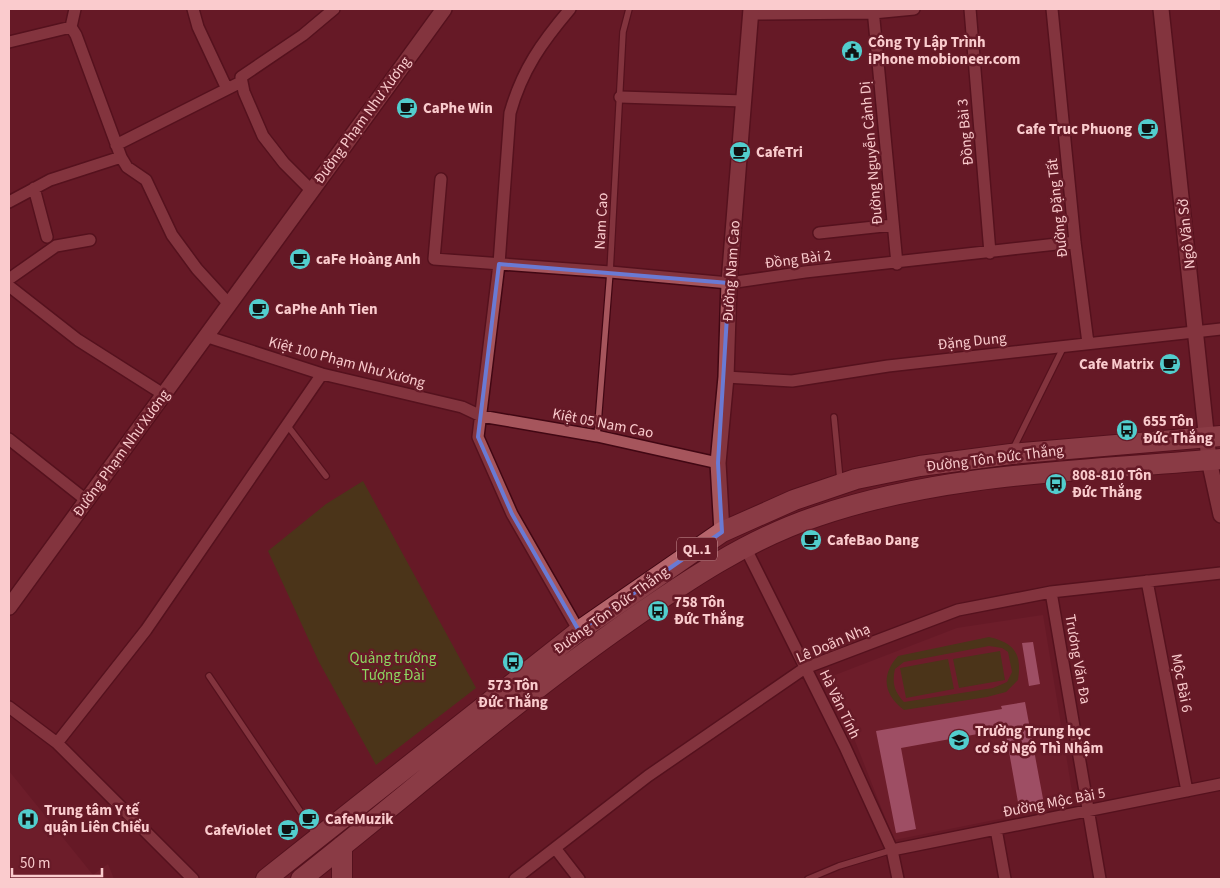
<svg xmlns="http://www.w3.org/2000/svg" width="1230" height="888" viewBox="0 0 1230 888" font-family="'Source Sans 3',sans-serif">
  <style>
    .built { fill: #762230 }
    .green { fill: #2a540a; fill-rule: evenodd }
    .building { fill: #e28faf }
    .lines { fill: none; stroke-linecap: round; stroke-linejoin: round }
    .service-casing { stroke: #410713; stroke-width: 8 }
    .minor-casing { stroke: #410713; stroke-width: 14 }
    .tertiary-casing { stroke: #410713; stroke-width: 18 }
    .trunk-casing { stroke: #410713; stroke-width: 22 }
    .service { stroke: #a6555c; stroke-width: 5.5 }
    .minor { stroke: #a6555c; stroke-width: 11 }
    .tertiary { stroke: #a6555c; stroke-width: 15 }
    .trunk { stroke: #b6656c; stroke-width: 20 }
    .marked { fill: none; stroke: #6a7ad4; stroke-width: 4; stroke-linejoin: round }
    .labels { text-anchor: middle; stroke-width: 5; stroke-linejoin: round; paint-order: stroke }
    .shield { fill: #661a27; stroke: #ce969b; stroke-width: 1 }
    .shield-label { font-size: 14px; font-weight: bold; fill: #facbcd }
    .poi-label { font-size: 15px; font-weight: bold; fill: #facbcd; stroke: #661a27; text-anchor: start }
    .street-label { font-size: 15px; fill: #facbcd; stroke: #661a27 }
    .park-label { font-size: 15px; fill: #8cd661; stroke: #661a27 }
  </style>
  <rect width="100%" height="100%" fill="#661a27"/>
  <!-- built -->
  <path class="built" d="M1043,615L1074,804L894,840L830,677L957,628Z
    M9,771L93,875L108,864L114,879H9Z"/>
  <!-- green -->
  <path class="green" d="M363,481L476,688L376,765L319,662L268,551L326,504Z
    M989,637C1015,643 1022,654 1018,680L1006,692L987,697L904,710C883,694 881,675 898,656ZM989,646L1002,648L1008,652L1012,672L1007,682L993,688L904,702C894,691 892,683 895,669L904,662Z
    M1000,651L1005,680L959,688L953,659Z
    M948,659L954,689L906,698L900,668Z"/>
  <!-- building -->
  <path class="building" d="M1033,642L1040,684L1029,686L1022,643Z
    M1025,702L1044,804L1019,808L1005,729L901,748L916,829L896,833L876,731L1002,709L1001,706Z"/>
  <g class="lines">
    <!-- service casing -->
    <g class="service-casing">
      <path id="service" d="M834,417L840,480
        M287,425L326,476
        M597,436L610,272L623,32L629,9
        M1013,449L1064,346
        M209,676L317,836
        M808,879L839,866L892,850"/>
    </g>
    <!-- minor casing -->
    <g class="minor-casing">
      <path id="minor" d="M193,9L198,27L227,89
        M570,9C542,42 522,70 510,113L499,264L478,437L512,514L579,631
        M873,9L897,264
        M970,9L990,253
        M1052,9L1075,242L1088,343
        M751,14L873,13L914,9
        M71,27L75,9
        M9,42L71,27L76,35L121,157L127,167L146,180L172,235L197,269L229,304
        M620,97L744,101
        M116,145L241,82
        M441,179L434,259L610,272L729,283L805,272L1075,242
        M34,188L47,237
        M311,190L284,163L263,136L244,92L241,77L303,35L334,9
        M9,202L50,180L121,157
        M819,233L893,225
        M9,279L56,246L90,240
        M9,286L78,340L163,394
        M205,336L322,374L462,407L481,416L597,436L718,463
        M726,377L792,381L888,366L1221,329
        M9,439L86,500
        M745,547L845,747L892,850L898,879
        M1147,581L1187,791
        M1051,592L1100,879
        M9,707L57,743L193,879
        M57,743L146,630L322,374
        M996,829L1005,879
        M555,848L579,879
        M892,850L1221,784
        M515,879L648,776L805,668L958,610L1051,592L1221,573"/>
    </g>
    <!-- tertiary casing -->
    <g class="tertiary-casing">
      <path id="tertiary" d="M1161,9L1209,460L1221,515
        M722,532L718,463L726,377L729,283L751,9
        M9,607L444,9"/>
    </g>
    <!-- trunk casing -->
    <g class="trunk-casing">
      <path id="trunk" d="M342,846V879
        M266,879L579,631L722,532L794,500L856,479L920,466L1011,454L1221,436
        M301,879C409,794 513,702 626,623C686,581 748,539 818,516C947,472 1086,471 1221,459"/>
    </g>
    <!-- service -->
    <use href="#service" class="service"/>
    <!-- minor -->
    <use href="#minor" class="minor"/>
    <!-- tertiary -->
    <use href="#tertiary" class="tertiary"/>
    <!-- trunk -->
    <use href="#trunk" class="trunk"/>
  </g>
  <!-- marked area -->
  <path d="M0 0H1230V888H0ZM499,264L729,283L718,463L722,532L579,631L512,514L478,437Z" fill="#661a27" fill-opacity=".55" fill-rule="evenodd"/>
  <path class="marked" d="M499,264L729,283L718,463L722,532L579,631L512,514L478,437Z"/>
  <!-- icons -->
  <defs>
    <g id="civic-disc" transform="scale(1.125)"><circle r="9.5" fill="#52cdcd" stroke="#661a27"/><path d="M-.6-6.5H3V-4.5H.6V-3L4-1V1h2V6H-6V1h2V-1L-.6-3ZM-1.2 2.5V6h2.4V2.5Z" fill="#111"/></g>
    <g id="cafe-disc" transform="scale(1.125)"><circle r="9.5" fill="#52cdcd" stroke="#661a27"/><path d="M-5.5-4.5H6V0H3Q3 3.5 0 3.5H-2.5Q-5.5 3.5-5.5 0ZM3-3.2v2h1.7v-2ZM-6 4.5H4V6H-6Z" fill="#111"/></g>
    <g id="bus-disc" transform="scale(1.125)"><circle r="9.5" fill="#52cdcd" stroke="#661a27"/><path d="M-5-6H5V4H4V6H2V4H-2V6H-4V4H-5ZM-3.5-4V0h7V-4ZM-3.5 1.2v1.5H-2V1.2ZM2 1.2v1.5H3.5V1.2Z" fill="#111"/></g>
    <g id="school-disc" transform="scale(1.125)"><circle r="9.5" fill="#52cdcd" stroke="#661a27"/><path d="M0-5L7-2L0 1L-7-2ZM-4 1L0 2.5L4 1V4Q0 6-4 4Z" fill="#111"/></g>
    <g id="hospital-disc" transform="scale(1.125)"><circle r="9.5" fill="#52cdcd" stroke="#661a27"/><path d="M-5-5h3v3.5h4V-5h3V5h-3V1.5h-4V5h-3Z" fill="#111"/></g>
  </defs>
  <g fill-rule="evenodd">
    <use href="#civic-disc" x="852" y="51"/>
    <use href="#cafe-disc" x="407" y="108"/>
    <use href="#cafe-disc" x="1148" y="129"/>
    <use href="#cafe-disc" x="740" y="152"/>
    <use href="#cafe-disc" x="300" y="259"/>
    <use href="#cafe-disc" x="259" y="309"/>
    <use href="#cafe-disc" x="1170" y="364"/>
    <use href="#bus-disc" x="1127" y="430"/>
    <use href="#bus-disc" x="1056" y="484"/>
    <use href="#cafe-disc" x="811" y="540"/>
    <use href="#bus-disc" x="658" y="611"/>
    <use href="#bus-disc" x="513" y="662"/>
    <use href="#school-disc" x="959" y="740"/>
    <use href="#hospital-disc" x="28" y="819"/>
    <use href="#cafe-disc" x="309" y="819"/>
    <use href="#cafe-disc" x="288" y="830"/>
  </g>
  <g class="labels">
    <!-- shield labels -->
    <rect class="shield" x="677" y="537.5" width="40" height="23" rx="4"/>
    <g class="shield-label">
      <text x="697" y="554">QL.1</text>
    </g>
    <!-- poi labels -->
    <g class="poi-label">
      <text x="868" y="47">Công Ty Lập Trình<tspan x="868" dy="17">iPhone mobioneer.com</tspan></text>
      <text x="423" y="113">CaPhe Win</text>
      <text x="1132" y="134" text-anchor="end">Cafe Truc Phuong</text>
      <text x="756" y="157">CafeTri</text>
      <text x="316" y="264">caFe Hoàng Anh</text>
      <text x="275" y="314">CaPhe Anh Tien</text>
      <text x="1154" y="369" text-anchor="end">Cafe Matrix</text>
      <text x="1143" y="426">655 Tôn<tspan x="1143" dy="17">Đức Thắng</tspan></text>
      <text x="1072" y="480">808-810 Tôn<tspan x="1072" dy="17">Đức Thắng</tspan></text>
      <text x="827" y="545">CafeBao Dang</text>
      <text x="674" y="607">758 Tôn<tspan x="674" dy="17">Đức Thắng</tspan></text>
      <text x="513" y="690" text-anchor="middle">573 Tôn<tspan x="513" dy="17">Đức Thắng</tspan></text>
      <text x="975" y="736">Trường Trung học<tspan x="975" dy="17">cơ sở Ngô Thì Nhậm</tspan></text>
      <text x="44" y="815">Trung tâm Y tế<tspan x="44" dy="17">quận Liên Chiểu</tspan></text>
      <text x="325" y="824">CafeMuzik</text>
      <text x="272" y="835" text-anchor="end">CafeViolet</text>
    </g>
    <!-- street labels -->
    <g class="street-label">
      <text transform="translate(362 120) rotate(-54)" y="5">Đường Phạm Như Xương</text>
      <text transform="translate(965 132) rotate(-95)" y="5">Đồng Bài 3</text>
      <text transform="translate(871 153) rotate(-95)" y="5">Đường Nguyễn Cảnh Dị</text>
      <text transform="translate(1057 208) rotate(-96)" y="5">Đường Đặng Tất</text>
      <text transform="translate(601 221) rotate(-87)" y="5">Nam Cao</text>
      <text transform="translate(1186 234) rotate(-96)" y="5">Ngô Văn Sở</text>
      <text transform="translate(798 259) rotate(-7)" y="5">Đồng Bài 2</text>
      <text transform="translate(731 271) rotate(-86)" y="5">Đường Nam Cao</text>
      <text transform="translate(972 341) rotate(-6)" y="5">Đặng Dung</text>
      <text transform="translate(347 362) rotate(15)" y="5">Kiệt 100 Phạm Như Xương</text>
      <text transform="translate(603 423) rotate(11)" y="5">Kiệt 05 Nam Cao</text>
      <text transform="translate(121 453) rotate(-54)" y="5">Đường Phạm Như Xương</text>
      <text transform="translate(995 458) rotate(-7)" y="5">Đường Tôn Đức Thắng</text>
      <text transform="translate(611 610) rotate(-36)" y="5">Đường Tôn Đức Thắng</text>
      <text transform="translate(833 643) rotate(-23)" y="5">Lê Doãn Nhạ</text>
      <text transform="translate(1078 659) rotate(80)" y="5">Trương Văn Đa</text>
      <text transform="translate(1182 683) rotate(79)" y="5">Mộc Bài 6</text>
      <text transform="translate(840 704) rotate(64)" y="5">Hà Văn Tính</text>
      <text transform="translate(1054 802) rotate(-11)" y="5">Đường Mộc Bài 5</text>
    </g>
    <!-- park labels -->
    <g class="park-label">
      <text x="393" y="663">Quảng trường<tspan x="393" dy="17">Tượng Đài</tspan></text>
    </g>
  </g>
  <!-- border -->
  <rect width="1230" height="888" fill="none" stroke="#facbcd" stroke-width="20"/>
  <!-- scale -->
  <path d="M12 868v8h90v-8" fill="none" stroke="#facbcd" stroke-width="2.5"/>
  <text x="20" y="868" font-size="15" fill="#facbcd" stroke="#661a27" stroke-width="4" paint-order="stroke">50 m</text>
</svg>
